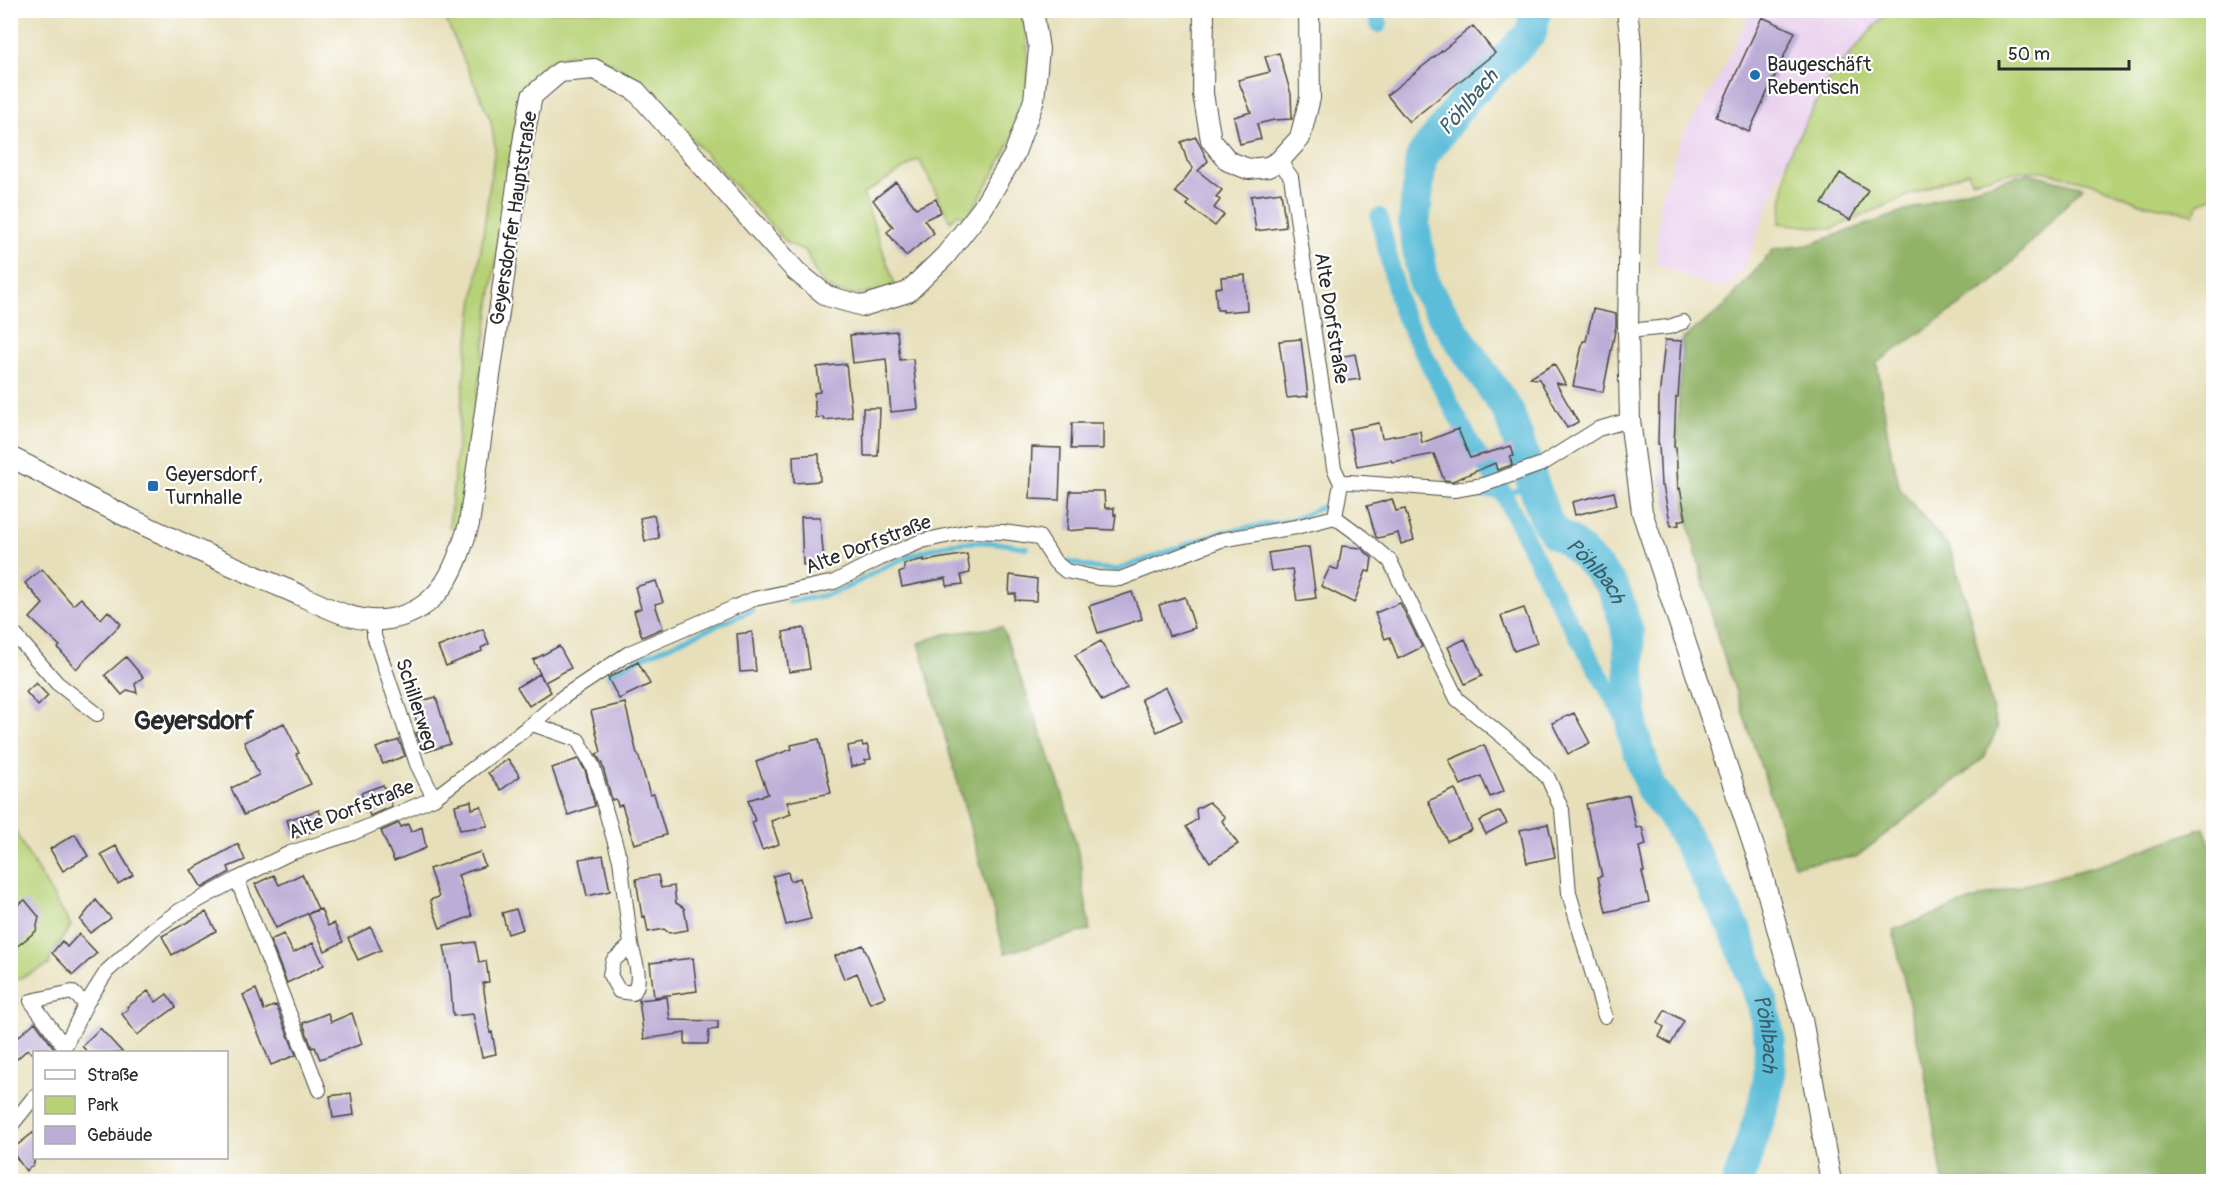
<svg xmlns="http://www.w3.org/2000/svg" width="2224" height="1192" viewBox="0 0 2224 1192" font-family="Pangolin,sans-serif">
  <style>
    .built { fill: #ead1ed }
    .green { fill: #b7d177; stroke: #717e51; stroke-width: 1.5 }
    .forest { fill: #91b368; stroke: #5e6f4a; stroke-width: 1.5 }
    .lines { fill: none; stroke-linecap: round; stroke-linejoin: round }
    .stream { stroke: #5bbdd9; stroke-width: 5 }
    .canal { stroke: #5bbdd9; stroke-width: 18 }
    .river { stroke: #5bbdd9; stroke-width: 32 }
    .building { fill: #bcadd7 }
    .minor-casing { stroke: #474640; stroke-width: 16 }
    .secondary-casing { stroke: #474640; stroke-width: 22 }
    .minor { stroke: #fff; stroke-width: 14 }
    .secondary { stroke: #fff; stroke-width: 20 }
    .poi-dot { fill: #1f6fb2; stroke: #fff; stroke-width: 2 }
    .labels { text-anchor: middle; stroke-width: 4.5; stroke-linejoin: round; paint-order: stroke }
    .poi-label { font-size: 20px; fill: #2b2b2b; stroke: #fff; text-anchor: start }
    .street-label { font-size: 20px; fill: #2b2b2b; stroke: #fff }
    .water-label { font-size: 21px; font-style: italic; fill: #3c5e68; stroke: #fff }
    .district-label { font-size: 26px; font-weight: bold; fill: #2b2b2b; stroke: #fff }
  </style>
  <rect width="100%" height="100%" fill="#fff"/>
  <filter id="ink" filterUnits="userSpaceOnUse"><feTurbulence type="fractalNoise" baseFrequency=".0167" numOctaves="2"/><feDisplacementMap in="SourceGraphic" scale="12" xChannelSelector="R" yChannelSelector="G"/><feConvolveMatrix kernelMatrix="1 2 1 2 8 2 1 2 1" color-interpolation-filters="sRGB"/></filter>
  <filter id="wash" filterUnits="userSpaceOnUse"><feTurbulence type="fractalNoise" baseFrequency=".008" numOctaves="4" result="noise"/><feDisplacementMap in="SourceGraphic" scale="24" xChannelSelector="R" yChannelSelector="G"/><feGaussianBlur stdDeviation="1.35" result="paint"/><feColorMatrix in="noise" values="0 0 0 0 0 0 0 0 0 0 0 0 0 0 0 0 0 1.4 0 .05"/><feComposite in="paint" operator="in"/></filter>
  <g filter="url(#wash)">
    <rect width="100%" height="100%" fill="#e7dfba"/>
    <!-- built -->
    <path class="built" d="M1750,11H1888L1830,77L1788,156L1751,252L1732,286L1713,287L1656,264L1659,201L1682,136L1721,74Z"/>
    <!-- green -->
    <path class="green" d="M442,11H1024C1027,35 1029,61 1027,85C1023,130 990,179 968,217L958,214L950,221L919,159L863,194L895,285C872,294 835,303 818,277C813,269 810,260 806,251L787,243L651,94L619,66L592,54L569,55L547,62L525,85L518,107L458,529L449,527L467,350L495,147L491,121Z
      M1888,11H2213V198L2200,202L2194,214L2140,203L2098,185L2043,171H2020L1971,181L1968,172L1912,194L1832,229L1780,223L1788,156L1830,77Z
      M10,821L26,851L71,926L51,955L49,965L11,982Z"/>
    <!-- forest -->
    <path class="forest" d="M2028,173L2083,187L1992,283L1877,363L1888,437L1900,489L1950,549L1966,600L1997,729L1984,758L1856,857L1794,865L1718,639L1688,522L1676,445L1683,339L1723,308L1774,249L1808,245L1960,192Z
      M1002,627L1062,792L1082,867L1081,874L1090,930L1005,953L919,643L945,634Z
      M2204,828L2214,855L2213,1181H1943L1926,1080L1893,930L1983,896L2101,865Z"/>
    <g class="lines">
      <!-- stream -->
      <path class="stream" d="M1448,496H1496L1535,485
        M1069,562L1094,568L1117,570L1218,533L1293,520L1331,503
        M788,602C804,599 823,597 838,591C854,586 868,575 883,568C935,543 971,535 1027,548
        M608,675L636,660L753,610"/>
      <!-- canal -->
      <path class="canal" d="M1376,10L1379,24
        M1379,217L1401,310L1473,447L1502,491L1557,600L1633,733"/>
      <!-- river -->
      <path class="river" id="s1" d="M1536,10L1531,33L1464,100L1421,158L1414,225L1424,285L1442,314L1508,411L1546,520L1555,533L1570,542L1588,559L1610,583L1617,597L1628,632L1633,733L1651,788L1677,822L1734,927L1763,1004L1770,1042L1769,1078L1763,1107L1738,1182"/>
    </g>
    <g id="blocks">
      <!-- building -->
      <path class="building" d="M1762,17L1795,32L1749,132L1716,117Z
        M1473,26L1495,53L1409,122L1387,95Z
        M1279,53L1291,94L1292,119L1274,120L1257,124L1261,139L1240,144L1234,117L1251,112L1238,80L1270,72L1265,57Z
        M1196,137L1208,161L1198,171L1222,190L1216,197L1220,200L1214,208L1224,215L1215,226L1187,205L1189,202L1175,192L1193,168L1187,161L1181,142Z
        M1840,173L1868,190L1850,220L1822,204Z
        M896,182L916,208L936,199L941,212L924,220L934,233L906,256L887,232L893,227L873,200Z
        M1281,192L1286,227L1256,231L1251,196Z
        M1245,275L1247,310L1223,312V310H1217L1215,288L1222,287L1221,277Z
        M1593,309L1616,314V326L1603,392L1573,386L1583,341H1586Z
        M897,331L900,360L913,359L918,409L891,412L886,359L853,363L850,335Z
        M1301,339L1308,396L1287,398L1279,341Z
        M1665,340L1682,341L1678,397H1676L1674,447H1676L1678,489L1680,488L1686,519L1678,521L1679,525L1671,526L1663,486H1661L1659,444H1658L1659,399Z
        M1355,354L1360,379L1338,382L1333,358Z
        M846,364L852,417L824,420L823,417L816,418L814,393L820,392L817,367Z
        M1554,364L1566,385L1556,383L1578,422L1567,428L1539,379L1530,378Z
        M863,408H880L878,456H864Z
        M1072,423H1103V449H1071Z
        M1379,423L1382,438L1420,431L1422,443L1458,429L1470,458L1511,446L1514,456L1510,457L1512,465L1497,470L1495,463L1453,481L1444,480L1434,454L1392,462L1391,460L1357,466L1349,429Z
        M1032,447L1061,448L1059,500L1030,499Z
        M819,454L820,481L794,483L793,456Z
        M1070,491H1104L1105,508H1114V515L1116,514L1114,530L1089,529L1067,531Z
        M1614,492L1617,505L1575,515L1572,502Z
        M1392,499L1396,511L1405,509L1414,540L1401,544L1398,533L1378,538L1376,537L1367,506Z
        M654,515L659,538L645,541L640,518Z
        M801,517H820L824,563L803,565Z
        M1342,546L1361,548L1372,558L1370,572L1366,571L1354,603L1321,586L1330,567L1338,570Z
        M1309,547L1316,598L1297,601L1292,569L1271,571L1268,553Z
        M967,554L970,573L961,575L963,584L947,586L946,578L902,587L899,573L904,571V564L924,559V561Z
        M42,569L73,605L81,598L101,619L108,611L121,624L76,669L58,648L60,646L30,618L43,604L25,583Z
        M1010,575L1037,579L1036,601L1015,600L1016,594H1009Z
        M656,581L663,602L655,604L663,628L642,637L634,611L641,608L635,587Z
        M1132,592L1142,619L1098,633L1089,606Z
        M1185,597L1195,628L1169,636L1159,605Z
        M1400,603L1422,647L1398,659L1390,637L1385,639L1375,613Z
        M1524,608L1537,643L1514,651L1501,616Z
        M804,628L810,669L789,672L783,632Z
        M483,629L489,644L481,648L482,651L446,666L438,647Z
        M752,632L756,671L740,672L737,634Z
        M1465,639L1482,676L1465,684L1448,647Z
        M1101,641L1127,688L1102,701L1075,655Z
        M559,646L571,668L545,682L551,692L529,706L517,687L539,674L544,681L533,660Z
        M126,657L143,677L135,684L137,693L128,690L122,695L105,675Z
        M638,662L650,684L619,699L608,678Z
        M36,683L48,696L38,706L26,692Z
        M1166,687L1182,720L1157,732L1141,699Z
        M436,697L450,744L426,752L425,748L422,749L416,733L420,732L411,704Z
        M625,703L637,754H638L650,795L654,794L666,835L634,844L622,805L618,806L616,799L612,800L602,764L596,754L601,752L591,711Z
        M1574,713L1590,743L1568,754L1552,723Z
        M284,723L299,753L296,754L311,784L244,815L231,788L259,775L244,742Z
        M819,739L831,793L787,802L791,814L771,821L779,844L762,850L752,822L755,821L748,800L768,794L756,762L792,749L791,745Z
        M399,740L405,756L383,764L376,748Z
        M862,743L863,746L867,745L871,759L865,760L866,763L851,767L848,746Z
        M1484,745L1504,791L1490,797L1481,776L1461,785L1449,760Z
        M508,759L520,776L501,790L488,773Z
        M578,759L585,770L595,806L568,815L552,768Z
        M383,785L392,806L370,816L361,793Z
        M1455,789L1472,830L1447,841L1428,801Z
        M1629,795L1636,828L1642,827L1646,845L1639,847L1644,872H1642L1649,902L1606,912L1598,877L1602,876L1586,804Z
        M471,801L472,809L481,806L488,826L460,830L455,805Z
        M1209,802L1225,817L1222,821L1238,844L1210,862L1186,827L1197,819L1196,809Z
        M319,810L324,826L293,839L287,820Z
        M1500,811L1507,823L1486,834L1479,821Z
        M399,823L401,827L408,824L411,832L422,827L426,848L394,861L381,831Z
        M1548,824L1555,857L1527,863L1520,830Z
        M75,834L88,856L63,871L50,849Z
        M238,844L245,860L228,867L230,872L202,888L191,870Z
        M116,846L133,875L118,884L101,854Z
        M480,852L485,866L458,875L472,916L440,928L430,900L439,897L429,869Z
        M603,855L610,891L587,896L579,859Z
        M788,872L790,881L800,878L811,919L786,925L773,876Z
        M302,874L318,909L276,928L255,884L274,875L279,885Z
        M658,875L661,888L674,886L676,903L684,908L688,930L669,933L664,929L648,932L645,916L642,917L636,879Z
        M25,900L39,917L36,931L10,952V910Z
        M96,900L111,918L90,933L80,920Z
        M321,909L328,926L334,923L343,942L325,951L308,914Z
        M516,909L523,929L508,934L502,913Z
        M206,912L216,931L172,955L162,936Z
        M371,927L381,950L358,960L348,938Z
        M79,934L97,953L73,975L52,953L62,941L67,947Z
        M284,934L293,953L313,943L324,965L287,983L270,940Z
        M475,942L479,962L486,961L489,982L483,983L490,1033L492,1032L496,1054L482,1057L473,1014L453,1016L450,976L444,946Z
        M863,945L885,997L870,1003L857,973L844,979L835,956Z
        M693,958L697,991L654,997L650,963Z
        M256,989L264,1010L276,1005L296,1055L271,1065L243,995Z
        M148,991L156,1002L167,994L176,1007L137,1035L122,1014L128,1009L127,1007Z
        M667,997L670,1020L718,1021V1029L709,1030L708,1044H685V1033L644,1039L639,1000Z
        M1665,1010L1684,1021L1671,1044L1659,1037L1664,1027L1658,1023Z
        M328,1013L331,1022L352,1013L362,1044L320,1059L315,1047L312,1048L303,1023Z
        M35,1022L54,1048L53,1053H31L28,1049L17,1059L10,1051V1044Z
        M100,1028L123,1053H88L82,1046Z
        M351,1093L354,1115L333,1118L330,1096Z
        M34,1132V1164L26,1171L11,1150Z"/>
    </g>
  </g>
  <g filter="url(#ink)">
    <use href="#blocks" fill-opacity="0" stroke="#474640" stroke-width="1.5"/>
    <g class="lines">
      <!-- minor casing -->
      <g class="minor-casing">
        <path id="minor" d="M1279,161L1291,177L1334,468L1341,483L1335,517
          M1628,331L1669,327L1683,322
          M1341,483L1349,482L1454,490L1483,485L1542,464L1598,429L1630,420
          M1335,517L1362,537L1390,561L1457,699L1523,753L1548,778L1562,810L1569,893L1605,1016
          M374,620V636L417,764L434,798
          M10,629L57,683L97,714
          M532,724L578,740L593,767L620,860L631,945L613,961L610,975L619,991L633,993C643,980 635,961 631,945
          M237,879L319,1090
          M64,1046L31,1001L72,992L86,1004
          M62,1052L86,1004L107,971L153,929L179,911L237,879L290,853L353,833L434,798L532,724L563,697L629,653L754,599L834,582L881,558L922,541L969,531L1003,532L1039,537L1055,562L1066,571L1098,578L1120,579L1221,540L1296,527L1335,517
          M10,1127L34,1097"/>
      </g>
      <!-- secondary casing -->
      <g class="secondary-casing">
        <path id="secondary" d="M1204,10L1203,94L1211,140L1228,161L1248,169L1268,167L1279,161L1300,138L1310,98L1309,10
          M1627,10L1631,42L1632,82L1628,331L1630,420L1642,512L1759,862L1802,1019L1831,1182
          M10,457C42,472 72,490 103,505C163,535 224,563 286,589C317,602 355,626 390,619C441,610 456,568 469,524L524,136L532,96L560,72L594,69L636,91L796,271L827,296L863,306L908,292L945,256L982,209L1014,155L1034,100L1039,49L1033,10"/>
      </g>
      <!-- minor -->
      <use href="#minor" class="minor"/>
      <!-- secondary -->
      <use href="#secondary" class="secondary"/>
    </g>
  </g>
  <!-- markers -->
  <g class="poi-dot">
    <circle cx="1755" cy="75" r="6"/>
    <rect x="147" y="480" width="12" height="12" rx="3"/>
  </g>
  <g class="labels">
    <!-- poi labels -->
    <g class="poi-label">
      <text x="1767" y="71">Baugeschäft<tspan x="1767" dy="23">Rebentisch</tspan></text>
      <text x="165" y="481">Geyersdorf,<tspan x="165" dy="23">Turnhalle</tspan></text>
    </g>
    <!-- street labels -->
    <g class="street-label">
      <text transform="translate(513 218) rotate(-81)" y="7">Geyersdorfer Hauptstraße</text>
      <text transform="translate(1332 318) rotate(81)" y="7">Alte Dorfstraße</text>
      <text transform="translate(868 544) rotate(-21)" y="7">Alte Dorfstraße</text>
      <text transform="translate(417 704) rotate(72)" y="7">Schillerweg</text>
      <text transform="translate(351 809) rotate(-21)" y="7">Alte Dorfstraße</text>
    </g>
    <!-- water labels -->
    <g class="water-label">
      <text transform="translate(1468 102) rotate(-49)" y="7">Pöhlbach</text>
      <text dy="7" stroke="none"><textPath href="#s1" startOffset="658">Pöhlbach</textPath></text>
      <text dy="7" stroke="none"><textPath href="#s1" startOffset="1162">Pöhlbach</textPath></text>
    </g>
    <!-- district labels -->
    <g class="district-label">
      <text x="194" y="729">Geyersdorf</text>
    </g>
  </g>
  <!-- margin -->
  <rect width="2224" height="1192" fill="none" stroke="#fff" stroke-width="36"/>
  <!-- legend -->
  <rect x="33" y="1051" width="195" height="108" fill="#ffffff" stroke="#aaaaaa" stroke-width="1.5"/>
  <rect x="45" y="1070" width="30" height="9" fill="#ffffff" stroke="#aaaaaa" stroke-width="1.5"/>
  <text x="87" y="1081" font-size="18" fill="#2b2b2b">Straße</text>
  <rect x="45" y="1096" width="30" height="18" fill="#b7d177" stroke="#aaaaaa" stroke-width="1.5"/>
  <text x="87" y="1111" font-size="18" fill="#2b2b2b">Park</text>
  <rect x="45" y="1126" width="30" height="18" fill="#bcadd7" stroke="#aaaaaa" stroke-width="1.5"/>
  <text x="87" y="1141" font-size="18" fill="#2b2b2b">Gebäude</text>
  <!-- scale -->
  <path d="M1999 60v9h130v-9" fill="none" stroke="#2b2b2b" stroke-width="3"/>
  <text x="2008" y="60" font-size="18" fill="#2b2b2b" stroke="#ffffff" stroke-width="4.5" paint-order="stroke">50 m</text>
</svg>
